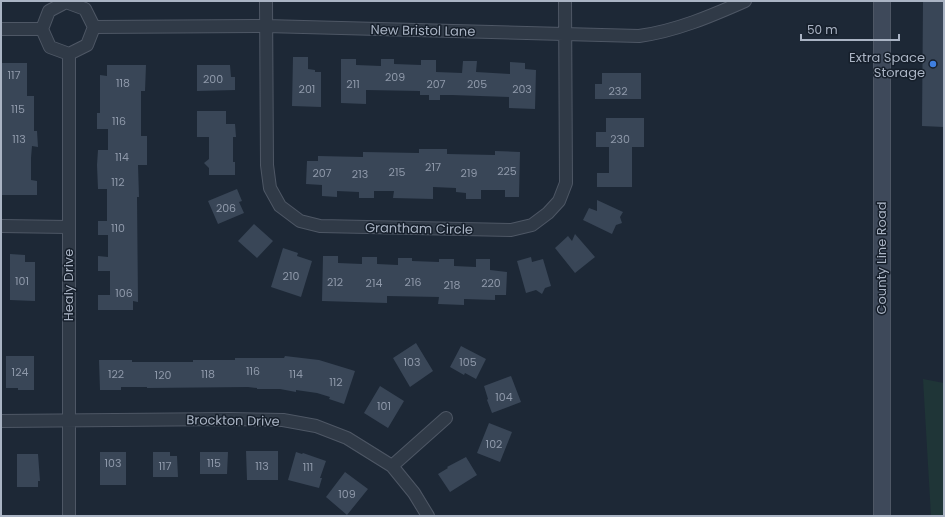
<svg xmlns="http://www.w3.org/2000/svg" width="945" height="517" viewBox="0 0 945 517" font-family="Poppins,sans-serif">
  <style>
    .green { fill: #1f3537 }
    .building { fill: #394657 }
    .lines { fill: none; stroke-linecap: round; stroke-linejoin: round }
    .street-casing { stroke: #4e5765; stroke-width: 14 }
    .secondary-casing { stroke: #4e5765; stroke-width: 18 }
    .street { stroke: #303a47; stroke-width: 12 }
    .secondary { stroke: #3e495a; stroke-width: 16 }
    .shop-dot { fill: #3f7fe0; stroke: #161f2b; stroke-width: 1.5 }
    .labels { text-anchor: middle; stroke-width: 3; stroke-linejoin: round; paint-order: stroke }
    .number-label { font-size: 11px; fill: #8e98a9 }
    .street-label { font-size: 13px; fill: #aab4c4; stroke: #161f2b }
    .poi-label { font-size: 13px; fill: #aab4c4; stroke: #161f2b; text-anchor: end }
  </style>
  <rect width="100%" height="100%" fill="#1d2836"/>
  <!-- green -->
  <path class="green" d="M923,379L944,383V516H931Z"/>
  <!-- building -->
  <path class="building" d="M923,1H944V127L922,126Z
    M293,57H308V69L315,70V72H321V107L292,106Z
    M341,59H356V65L381,66V59H394V64L421,65V60H436V72L462,73L463,61H477L476,72L510,74V62L525,63V69L536,70L535,109L509,108V97L452,95H440V100H429V95H420V91L366,90V104L341,103Z
    M1,63H27V96H34V131H37L38,147L32,146L31,158V180L37,181V195H1Z
    M107,65H146L145,91H141V136H147V165H138L139,197H137L138,302L133,301V310H98V295H110V271H98V256L108,257V235H98V221H107V189H98L97,165L98,150H108V129H97V113H100V75L107,76Z
    M197,65H230L231,77H235V90L197,91Z
    M602,73H641V99H595V84H602Z
    M197,111H226V124H235L236,137H233V162H235V175H209V168L204,163L209,159V137H197Z
    M606,118H644V147H632V187H597V173H609V147H596V132H606Z
    M419,149H447V154L495,155V151L520,152L519,197H505V190H481V199H466V193L456,192V188L433,187V199L393,198L394,191H374V198H359V192L337,191V197L322,196V185L306,184L307,161H318V156L363,157V152L419,153Z
    M237,189L242,201L239,202L244,213L218,224L208,201Z
    M597,200L623,212L620,217L622,223L616,225L612,234L583,220L589,208L597,211Z
    M254,224L273,241L257,258L238,241Z
    M575,234L595,257L575,273L555,248L568,236L572,241Z
    M283,248L298,253L297,256L312,261L301,297L271,287Z
    M10,254L25,255V262H35V301L10,300Z
    M323,256H338V263L362,264V257H377V264L398,265V258H412V261L439,262V259H454V266L476,267V259H490V270L507,272L506,295H495V300L464,299V305L438,304L439,297L387,296V303L322,301Z
    M531,257L532,262L543,259L551,286L545,288L542,294L536,290L526,293L517,261Z
    M416,343L433,371L410,387L393,358Z
    M461,346L486,359L476,379L465,373L464,375L450,367Z
    M6,356H34V390H18V388H6Z
    M285,356L319,360L355,371L344,404L329,399L330,397L317,393L296,390V392L280,389H257V388L248,387L147,388V387H121V390H100L99,360H132V362H193V360H235V358H284Z
    M511,376L521,402L492,413L487,400L488,399L484,386Z
    M380,386L404,401L388,428L364,413Z
    M489,423L512,432L500,462L477,453Z
    M246,451H278V480H247Z
    M100,452H126V485H100Z
    M153,452H170V456H177L178,477H153Z
    M200,452H228L227,474H200Z
    M296,452L302,454L303,453L326,461L320,478H322L319,488L288,480Z
    M17,454H38L40,481H38V487H17Z
    M466,457L477,475L450,492L438,474L448,468L447,467Z
    M345,472L368,489L347,515L326,497Z"/>
  <g class="lines">
    <!-- street casing -->
    <g class="street-casing">
      <path id="street" d="M266,1L267,165L270,188L280,206L300,221L320,226L511,230L532,225L548,213L559,201L566,183L565,1
        M66,2L85,9L94,27L87,45L69,54L50,47L42,29L49,11Z
        M94,27L266,26L639,36C676,31 711,16 745,1
        M1,29H42
        M1,226L68,227
        M1,421L230,419L283,420L316,426L347,438L392,466L414,493L428,516
        M392,466L446,418
        M69,516V54"/>
    </g>
    <!-- secondary casing -->
    <g class="secondary-casing">
      <path id="secondary" d="M882,516V1"/>
    </g>
    <!-- street -->
    <use href="#street" class="street"/>
    <!-- secondary -->
    <use href="#secondary" class="secondary"/>
  </g>
  <!-- markers -->
  <circle class="shop-dot" cx="933" cy="64" r="4"/>
  <g class="labels">
    <!-- number labels -->
    <g class="number-label">
      <text x="14" y="79">117</text>
      <text x="395" y="81">209</text>
      <text x="213" y="83">200</text>
      <text x="123" y="87">118</text>
      <text x="353" y="88">211</text>
      <text x="436" y="88">207</text>
      <text x="477" y="88">205</text>
      <text x="307" y="93">201</text>
      <text x="522" y="93">203</text>
      <text x="618" y="95">232</text>
      <text x="18" y="113">115</text>
      <text x="119" y="125">116</text>
      <text x="19" y="143">113</text>
      <text x="620" y="143">230</text>
      <text x="122" y="161">114</text>
      <text x="433" y="171">217</text>
      <text x="507" y="175">225</text>
      <text x="397" y="176">215</text>
      <text x="322" y="177">207</text>
      <text x="469" y="177">219</text>
      <text x="360" y="178">213</text>
      <text x="118" y="186">112</text>
      <text x="226" y="212">206</text>
      <text x="118" y="232">110</text>
      <text x="291" y="280">210</text>
      <text x="22" y="285">101</text>
      <text x="335" y="286">212</text>
      <text x="413" y="286">216</text>
      <text x="374" y="287">214</text>
      <text x="491" y="287">220</text>
      <text x="452" y="289">218</text>
      <text x="124" y="297">106</text>
      <text x="412" y="366">103</text>
      <text x="468" y="366">105</text>
      <text x="253" y="375">116</text>
      <text x="20" y="376">124</text>
      <text x="116" y="378">122</text>
      <text x="208" y="378">118</text>
      <text x="296" y="378">114</text>
      <text x="163" y="379">120</text>
      <text x="336" y="386">112</text>
      <text x="504" y="401">104</text>
      <text x="384" y="410">101</text>
      <text x="494" y="448">102</text>
      <text x="113" y="467">103</text>
      <text x="214" y="467">115</text>
      <text x="165" y="470">117</text>
      <text x="262" y="470">113</text>
      <text x="308" y="471">111</text>
      <text x="347" y="498">109</text>
    </g>
    <!-- street labels -->
    <g class="street-label">
      <text transform="translate(423 30) rotate(1)" y="5">New Bristol Lane</text>
      <text transform="translate(419 228) rotate(1)" y="5">Grantham Circle</text>
      <text transform="translate(881 258) rotate(-90)" y="5">County Line Road</text>
      <text transform="translate(68 285) rotate(-90)" y="5">Healy Drive</text>
      <text transform="translate(233 420) rotate(1)" y="5">Brockton Drive</text>
    </g>
    <!-- poi labels -->
    <g class="poi-label">
      <text x="925" y="62">Extra Space<tspan x="925" dy="15">Storage</tspan></text>
    </g>
  </g>
  <!-- border -->
  <rect width="945" height="517" fill="none" stroke="#aab4c4" stroke-width="4"/>
  <!-- scale -->
  <path d="M801 34v6h98v-6" fill="none" stroke="#aab4c4" stroke-width="2"/>
  <text x="807" y="34" font-size="12" fill="#aab4c4" stroke="#161f2b" stroke-width="3" paint-order="stroke">50 m</text>
</svg>
